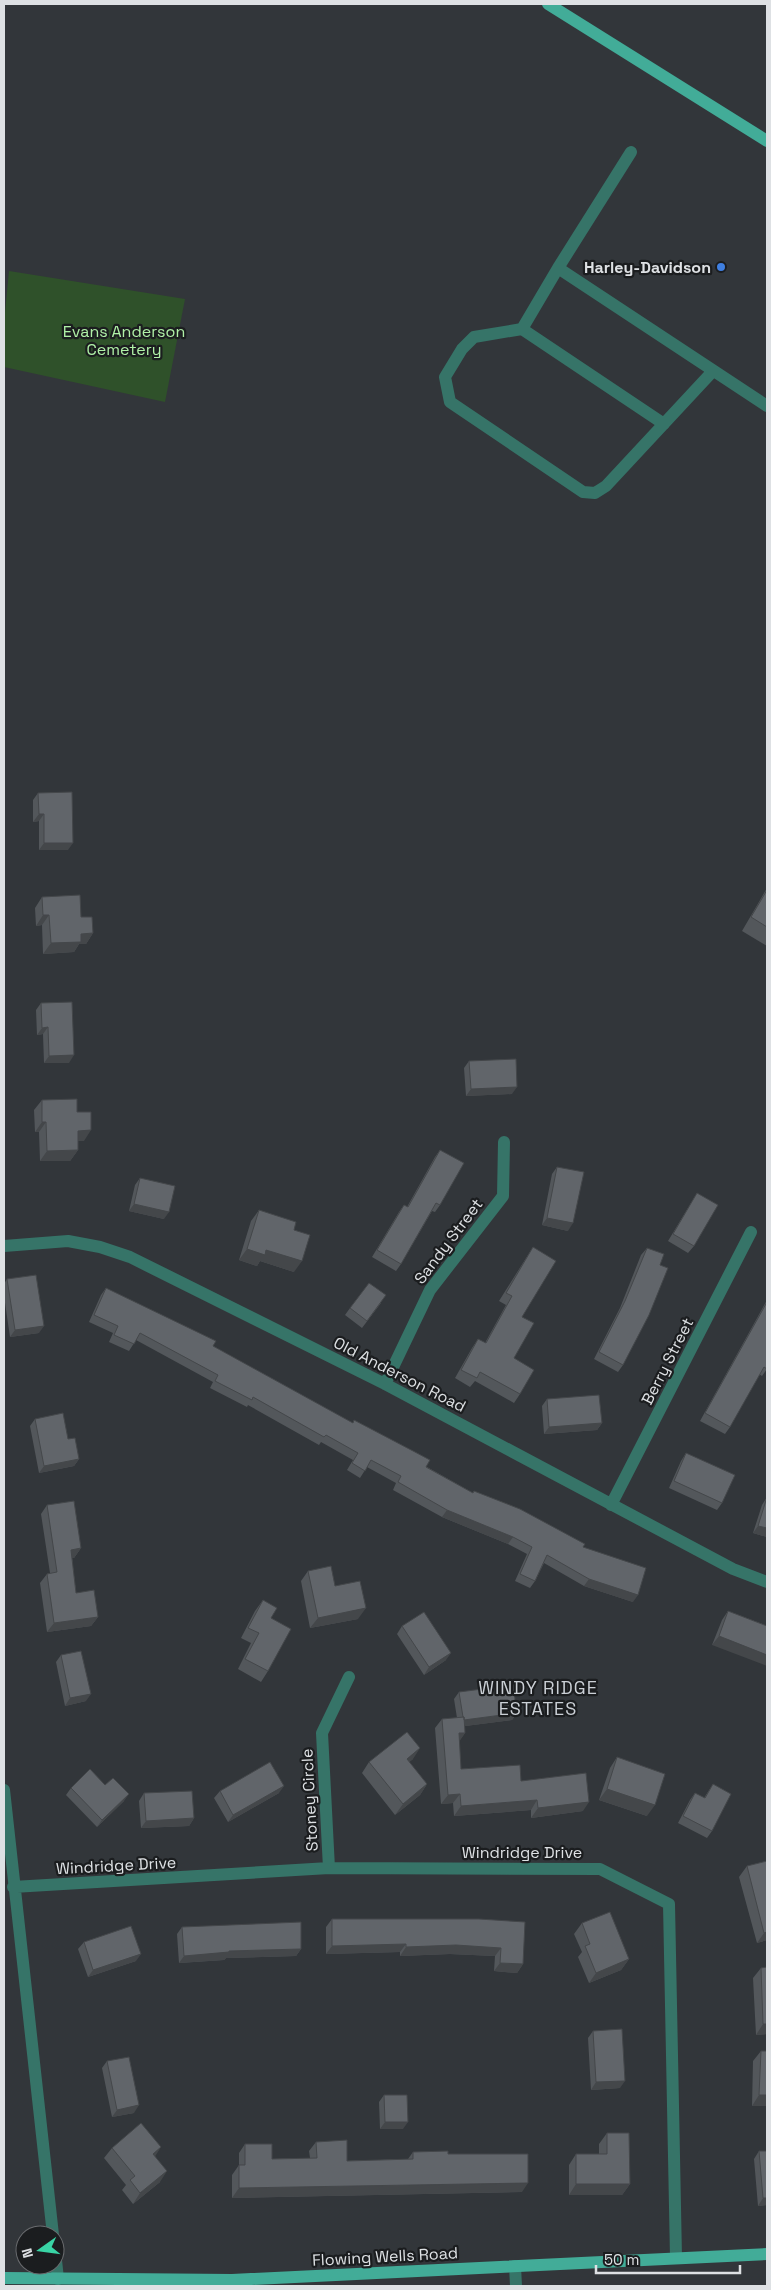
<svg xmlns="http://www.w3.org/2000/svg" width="771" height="2290" viewBox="0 0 771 2290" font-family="'Space Grotesk',sans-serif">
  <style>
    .green { fill: #2f512a }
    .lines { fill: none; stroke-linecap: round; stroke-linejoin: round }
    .minor { stroke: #367468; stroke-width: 12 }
    .major { stroke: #42ac98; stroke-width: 12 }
    .wall { fill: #53575b }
    .shaded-wall { fill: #44474a }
    .building { fill: #61656a; stroke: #44474a }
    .shop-dot { fill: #3f7fe0; stroke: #1b1d1f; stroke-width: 2 }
    .labels { text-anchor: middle; stroke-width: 4.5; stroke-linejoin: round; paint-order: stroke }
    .poi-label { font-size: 16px; font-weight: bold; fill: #dee1e4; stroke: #1b1d1f; text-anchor: end }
    .park-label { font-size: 16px; fill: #b0f1a7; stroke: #1b1d1f }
    .street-label { font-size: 16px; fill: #dee1e4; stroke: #1b1d1f }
    .neighbourhood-label { font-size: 18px; letter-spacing: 1px; fill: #cbd0d6; stroke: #1b1d1f }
  </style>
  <rect width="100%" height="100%" fill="#32363a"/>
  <!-- green -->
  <path class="green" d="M9,271L185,299L165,402L4,367V323Z"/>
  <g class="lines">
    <!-- minor -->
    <path class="minor" d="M631,152L558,268L767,406
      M558,268L522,329L474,337L462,349L445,377L450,402L583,492L595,493L606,486L713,371
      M522,329L664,424
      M4,1246L68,1241L100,1247L130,1257L385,1384L733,1569L767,1582
      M385,1384L430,1290L503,1196L504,1142
      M611,1505L751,1232
      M4,1790L53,2235
      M329,1868L322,1733L349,1677
      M13,1887L329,1868L600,1869L669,1904L676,2257
      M55,2251L58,2279
      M515,2266L516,2286"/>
    <!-- major -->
    <path class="major" d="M548,4L767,141
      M4,2278L232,2280L767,2254"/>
  </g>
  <!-- wall -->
  <path class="wall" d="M38,793L68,850H39V821L33,822V800Z
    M767,888V946L742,931Z
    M42,897L81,917L93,933L86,944H79L74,952L43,954L42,925L36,926L35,908Z
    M41,1003L69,1063H44L43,1034L37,1035L36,1010Z
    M469,1061L512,1094L466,1096L464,1068Z
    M42,1100L77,1112L84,1141H78V1150L70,1161H40L39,1132H35L34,1110Z
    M440,1150V1205L435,1212L432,1211L401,1264L396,1271L372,1257L399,1212L404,1205L407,1207L435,1157Z
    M557,1167L568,1231L542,1225L552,1174Z
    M140,1178L164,1219L129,1211L135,1185Z
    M697,1193L694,1246L688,1253L668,1241Z
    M259,1210L294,1272L260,1261L257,1266L239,1260L251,1221Z
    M533,1247L522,1317L514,1358L520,1394L514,1403L475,1381L470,1387L455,1378L472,1348L478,1339L485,1343L506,1305L499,1301Z
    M647,1248L623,1365L618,1372L594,1359L620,1308L641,1255Z
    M7,1279L39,1333L10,1337L4,1296V1284Z
    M106,1288L213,1346L473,1493L474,1491L583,1547L633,1602L584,1586L544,1563L535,1581L530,1588L515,1581L527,1554L508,1544L442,1517L393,1490L396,1483L367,1467L360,1478L347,1470L353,1460L321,1442L319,1445L248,1405L247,1407L210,1388L213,1382L136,1340L129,1351L109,1342L113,1333L89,1322L101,1295Z
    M767,1300V1369L762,1376L759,1374L730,1427L725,1434L700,1421Z
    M381,1303L362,1328L345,1315L350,1308Z
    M547,1399L602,1423L597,1430L544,1434L542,1406Z
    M35,1419L79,1459L74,1466L39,1473L30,1426Z
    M686,1453L722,1503L717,1510L669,1488L681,1461Z
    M767,1497V1537L753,1533L762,1505Z
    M47,1505L81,1548L74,1558H72L76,1593L98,1617L91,1626L47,1632L40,1583L47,1574L50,1573L41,1514Z
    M308,1571L335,1586L358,1619L310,1628L301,1581Z
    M263,1600L271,1618L268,1671L261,1682L238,1669L251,1643L241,1638L255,1611Z
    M728,1611L767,1626L712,1645L722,1620Z
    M402,1626L446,1660L424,1675L397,1634Z
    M61,1655L86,1701L65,1706L56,1662Z
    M459,1692L517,1713L512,1720L465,1726V1733L459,1741L461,1769L521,1781L583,1811L531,1818V1810L454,1816L453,1803L441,1804L435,1728L442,1719L457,1718L454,1699Z
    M617,1757L647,1816L599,1800L610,1768Z
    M413,1759L409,1762L427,1784L420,1795L395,1815L362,1773L369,1762Z
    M713,1784L712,1831L707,1838L678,1823L690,1800L695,1793L704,1798Z
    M105,1785L124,1801L97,1827L66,1795L71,1788Z
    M220,1791L279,1793L228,1822L214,1798Z
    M144,1793L194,1818L189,1826L141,1828L139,1801Z
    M767,1861V1940L757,1943L739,1877L747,1866Z
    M332,1919H479L523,1964L517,1973L494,1971L495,1956L450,1954L400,1956V1952L326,1954V1927Z
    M582,1923L629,1959L621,1970L589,1983L578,1957L582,1952L574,1934Z
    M182,1927L301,1949L296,1956L226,1958L224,1960L179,1963L177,1934Z
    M84,1942L136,1961L88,1977L78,1949Z
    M761,1968L767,2034L756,2035L753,1978Z
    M593,2031L620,2088L591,2090L588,2038Z
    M761,2051L767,2106H752L753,2061Z
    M107,2061L134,2113L112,2117L102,2068Z
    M384,2095L403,2129H380L379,2102Z
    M607,2133L630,2184L622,2195H569V2165L576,2154H599V2144Z
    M316,2142L347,2161L408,2159L413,2152L448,2154L522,2192L232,2198V2175L239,2165V2153L245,2144L272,2159L310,2158L309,2151Z
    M112,2148L155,2156L160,2182L133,2204L122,2190L126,2185L104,2158Z
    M759,2151H767V2205L758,2206L754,2159Z"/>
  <!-- shaded-wall -->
  <path class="shaded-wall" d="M39,814H44L39,821L33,822Z
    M44,843H73L68,850H39Z
    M43,915H49L42,925L36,926Z
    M93,933L86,944H79L74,952L43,954L51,943L81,934Z
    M48,1027L43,1034L37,1035L42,1028Z
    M74,1055L69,1063H44L49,1056Z
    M517,1087L512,1094L466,1096L471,1089Z
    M42,1122H46L39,1132H35Z
    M91,1130L84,1141H70L78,1131Z
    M78,1150L70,1161H40L47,1151Z
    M134,1204L169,1212L164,1219L129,1211Z
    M547,1218L573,1223L568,1231L542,1225Z
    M247,1249L266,1250L302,1261L294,1272L260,1261L257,1266L239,1260Z
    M44,1326L39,1333L10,1337L15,1330Z
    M602,1423L597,1430L544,1434L549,1427Z
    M79,1459L74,1466L39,1473L44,1466Z
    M447,1510L513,1537L508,1544L442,1517Z
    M758,1526L767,1528V1537L753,1533Z
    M81,1548L74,1558L64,1559L71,1550Z
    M589,1579L638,1595L633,1602L584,1586Z
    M366,1608L358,1619L310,1628L318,1618Z
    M98,1617L91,1626L47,1632L54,1623Z
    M719,1636L767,1655V1666L712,1645Z
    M451,1653L446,1660L424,1675L429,1667Z
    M91,1694L86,1701L65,1706L70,1698Z
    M517,1713L512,1720L458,1727L463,1720Z
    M459,1733H465L459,1742Z
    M420,1748L413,1759L400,1770L407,1759Z
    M427,1784L420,1795L395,1815L403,1804Z
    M284,1786L279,1793L228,1822L233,1815Z
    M607,1789L655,1805L647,1816L599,1800Z
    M129,1794L124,1801L97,1827L102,1820Z
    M460,1794L453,1803L441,1804L448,1795Z
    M537,1800L531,1810L454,1816L461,1806Z
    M589,1802L583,1811L531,1818L538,1808Z
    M194,1818L189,1826L141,1828L146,1821Z
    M767,1932V1940L757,1943L764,1933Z
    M406,1944L400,1952L326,1954L332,1946Z
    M456,1945L501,1948L495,1956L450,1954L400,1956L406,1947Z
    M301,1949L296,1956L226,1958L224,1960L179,1963L184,1956L229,1951Z
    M141,1954L136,1961L88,1977L93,1970Z
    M629,1959L621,1970L589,1983L596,1973Z
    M500,1963L523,1964L517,1973L494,1971Z
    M763,2024H767V2034L756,2035Z
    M625,2081L620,2088L591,2090L596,2082Z
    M759,2095H767V2106H752Z
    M139,2105L134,2113L112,2117L117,2110Z
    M385,2122H408L403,2129H380Z
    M161,2147L154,2158L153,2154Z
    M167,2171L160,2182L133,2204L140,2193Z
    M528,2183L522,2192L232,2198L239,2188Z
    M576,2184H630L622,2195H569Z
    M763,2198H767V2205L758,2206Z"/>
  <!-- building -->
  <path class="building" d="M72,792L73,843H44V814H39L38,793Z
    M767,890V927L751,917Z
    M80,895L81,917H92L93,933L81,934V942L51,943L49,915H43L42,897Z
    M72,1002L74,1055L49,1056L48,1027L42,1028L41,1003Z
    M516,1059L517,1087L471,1089L469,1061Z
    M77,1099V1112H91V1130L78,1131V1150L47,1151L46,1122H42V1100Z
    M440,1150L464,1163L440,1205L436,1203L401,1264L377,1250L404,1205L408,1207Z
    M557,1167L584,1172L573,1223L547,1218Z
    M140,1178L175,1186L169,1212L134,1204Z
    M697,1193L718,1205L694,1246L673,1234Z
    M259,1210L296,1222L294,1230L310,1235L302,1261L266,1250L265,1255L247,1249Z
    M533,1247L556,1261L522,1317L534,1323L514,1358L534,1370L520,1394L480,1372L477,1378L461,1370L478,1339L486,1343L512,1296L506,1293Z
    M647,1248L664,1254L660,1265L668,1268L649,1315L623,1365L599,1352L625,1301Z
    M36,1275L44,1326L15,1330L7,1279Z
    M369,1283L386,1295L367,1321L350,1308Z
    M106,1288L216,1341L213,1346L353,1423L354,1420L415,1452L430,1460L426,1467L473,1493L474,1491L520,1509L585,1544L583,1547L646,1568L638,1595L589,1579L547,1555L535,1581L520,1574L532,1547L513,1537L447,1510L398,1482L401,1476L371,1460L365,1471L352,1463L358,1453L326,1435L324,1437L253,1397L252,1400L215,1381L218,1375L140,1333L134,1344L114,1335L118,1326L94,1315Z
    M767,1302V1369L764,1367L730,1427L705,1413Z
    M599,1395L602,1423L549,1427L547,1399Z
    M63,1413L68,1439L75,1438L79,1459L44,1466L35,1419Z
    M686,1453L735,1475L722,1503L674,1481Z
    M767,1497V1528L758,1526Z
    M74,1501L81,1548L71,1550L76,1593L94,1590L98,1617L54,1623L47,1574L57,1572L47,1505Z
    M331,1566L335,1586L360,1581L366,1608L318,1618L308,1571Z
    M263,1600L277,1608L271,1618L291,1629L268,1671L245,1659L259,1633L248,1628Z
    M728,1611L767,1626V1655L719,1636Z
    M424,1612L451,1653L429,1667L402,1626Z
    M81,1651L91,1694L70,1698L61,1655Z
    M513,1685L517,1713L464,1720V1717H463L459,1692Z
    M464,1717L465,1733H459L461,1769L520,1765L521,1781L586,1773L589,1802L538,1808L537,1800L461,1806L460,1794L448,1795L442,1719Z
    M407,1732L420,1748L407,1759L427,1784L403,1804L369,1762Z
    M617,1757L665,1774L655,1805L607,1789Z
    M270,1762L284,1786L233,1815L220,1791Z
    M90,1769L105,1785L113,1778L129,1794L102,1820L71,1788Z
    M713,1784L731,1794L712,1831L683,1816L695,1793L705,1798Z
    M192,1791L194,1818L146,1821L144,1793Z
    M767,1861V1932L764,1933L747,1866Z
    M610,1912L629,1959L596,1973L585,1946L590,1944L582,1923Z
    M332,1919H479L525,1922L523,1964L500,1963L501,1948L456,1945L406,1947V1944L332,1946Z
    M301,1922V1949L229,1951V1952L184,1956L182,1927Z
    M131,1926L141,1954L93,1970L84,1942Z
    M767,1967V2024H763L761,1968Z
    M622,2029L625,2081L596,2082L593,2031Z
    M761,2051H767V2095H759Z
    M129,2057L139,2105L117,2110L107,2061Z
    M384,2095H407L408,2122H385Z
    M141,2123L161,2147L153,2154L167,2171L140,2193L130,2180L135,2176L112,2148Z
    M607,2133H629L630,2184H576V2154H607Z
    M347,2140V2161L413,2159V2152L448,2151V2154H528V2183L239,2188V2165H245V2144H272V2159L317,2158L316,2142Z
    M759,2151H767V2198H763Z"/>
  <!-- markers -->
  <circle class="shop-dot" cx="721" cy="267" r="5"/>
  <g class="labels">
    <!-- poi labels -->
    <g class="poi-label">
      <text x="711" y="273">Harley-Davidson</text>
    </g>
    <!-- park labels -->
    <g class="park-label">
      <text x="124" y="337">Evans Anderson<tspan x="124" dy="18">Cemetery</tspan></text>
    </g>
    <!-- street labels -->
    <g class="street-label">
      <text transform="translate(448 1241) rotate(-53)" y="6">Sandy Street</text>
      <text transform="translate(667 1361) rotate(-63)" y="6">Berry Street</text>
      <text transform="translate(400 1374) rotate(27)" y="6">Old Anderson Road</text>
      <text transform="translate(309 1800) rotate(-93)" y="6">Stoney Circle</text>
      <text x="522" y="1858">Windridge Drive</text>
      <text transform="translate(116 1865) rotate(-3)" y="6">Windridge Drive</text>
      <text transform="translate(385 2256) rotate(-3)" y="6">Flowing Wells Road</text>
    </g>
    <!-- neighbourhood labels -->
    <g class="neighbourhood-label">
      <text x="538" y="1694">WINDY RIDGE<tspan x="538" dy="21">ESTATES</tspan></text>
    </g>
  </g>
  <!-- border -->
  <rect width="771" height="2290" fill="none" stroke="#dee1e4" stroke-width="10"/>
  <!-- north arrow -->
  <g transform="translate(40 2250) rotate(256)"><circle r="24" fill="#1b1d1f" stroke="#696b6e"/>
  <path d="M0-4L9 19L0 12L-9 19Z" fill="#39d4a5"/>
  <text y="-8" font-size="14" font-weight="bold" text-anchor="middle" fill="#dee1e4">N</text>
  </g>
  <!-- scale -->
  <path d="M596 2265v8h144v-8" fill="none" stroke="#dee1e4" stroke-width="2.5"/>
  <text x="604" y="2265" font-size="15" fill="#dee1e4" stroke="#1b1d1f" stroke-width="4" paint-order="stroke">50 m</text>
</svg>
